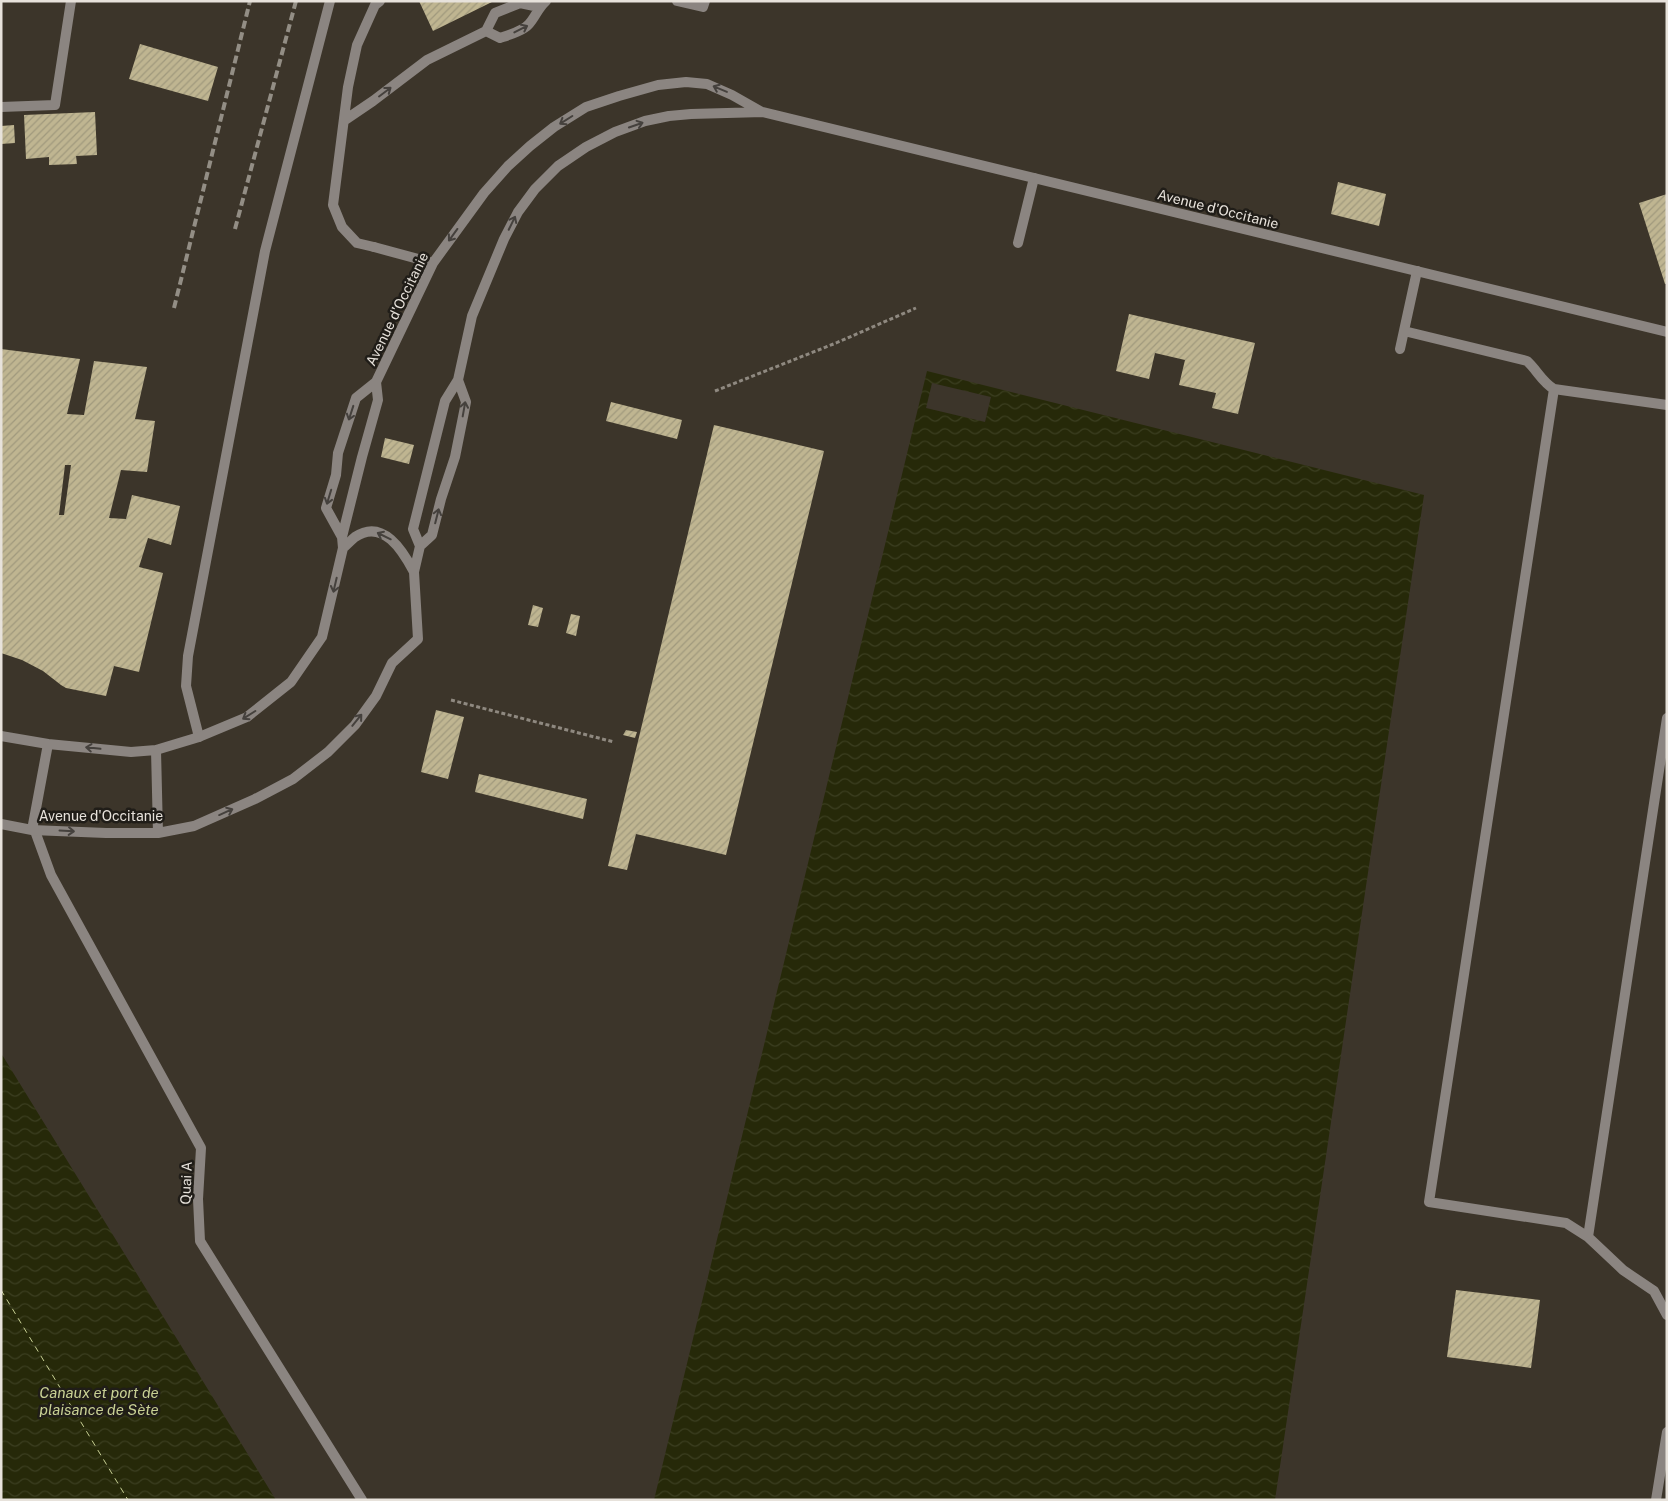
<svg xmlns="http://www.w3.org/2000/svg" width="1668" height="1501" viewBox="0 0 1668 1501" font-family="'Public Sans',sans-serif">
  <style>
    .water { fill: url(#water-waves) }
    .pier { fill: #3c352a }
    .lines { fill: none; stroke-linecap: round; stroke-linejoin: round }
    .ferry { stroke: #c8d094; stroke-width: 1; stroke-dasharray: 6 5; stroke-linecap: butt }
    .building { fill: url(#building-hatch); fill-rule: evenodd }
    .path { stroke: #8f8980; stroke-width: 3; stroke-dasharray: 4 2.5; stroke-linecap: butt }
    .lane { stroke: #8b8581; stroke-width: 10 }
    .street { stroke: #8b8581; stroke-width: 10 }
    .rail { stroke: #938e85; stroke-width: 4; stroke-dasharray: 8 4; stroke-linecap: butt }
    .oneway { stroke: #45413d }
    .labels { text-anchor: middle; stroke-width: 5; stroke-linejoin: round; paint-order: stroke }
    .street-label { font-size: 14px; fill: #e7e2db; stroke: #201d18 }
    .water-label { font-size: 15px; font-style: italic; fill: #c8d094; stroke: #201d18 }
  </style>
  <defs>
    <pattern id="water-waves" width="16" height="10" patternUnits="userSpaceOnUse" patternTransform="scale(1.25)"><rect width="16" height="10" fill="#262909"/><path d="M0 5q4-4 8 0t8 0" fill="none" stroke="#3b3e20"/></pattern>
    <pattern id="building-hatch" width="6" height="6" patternUnits="userSpaceOnUse" patternTransform="scale(1.25)"><rect width="6" height="6" fill="#bfb591"/><path d="M-1 1l2-2M0 6l6-6M5 7l2-2" fill="none" stroke="#a0997d"/></pattern>
  </defs>
  <rect width="100%" height="100%" fill="#3c352a"/>
  <!-- water -->
  <path class="water" d="M927,371L1424,495L1275,1500H654Z
    M1,1053L276,1500H1Z"/>
  <!-- pier -->
  <path class="pier" d="M932,383L991,397L985,422L926,408Z"/>
  <g class="lines">
    <!-- ferry -->
    <path class="ferry" d="M1,1290L128,1500"/>
  </g>
  <!-- building -->
  <path class="building" d="M419,1H494L433,31Z
    M140,44L218,67L208,101L129,79Z
    M95,112L97,155L76,156L77,164L49,165V157L26,159L24,115Z
    M14,125L15,143L1,144V126Z
    M1338,182L1386,194L1379,226L1331,214Z
    M1667,194V284H1665L1639,203Z
    M1129,314L1255,343L1238,414L1212,408L1216,393L1179,385L1185,360L1155,353L1149,379L1116,371Z
    M1,349L80,359L67,414L84,415L94,361L147,367L135,419L155,421L147,472L121,470L109,518L126,519L132,495L180,506L171,545L148,538L139,567L163,573L139,672L114,666L106,696L66,688L61,685L43,671L22,660L1,653ZM65,465H71L64,515H59Z
    M611,402L682,420L677,439L606,421Z
    M714,425L824,451L726,855L636,834L627,870L608,866Z
    M385,438L414,445L409,464L381,457Z
    M533,605L543,608L538,627L528,625Z
    M571,614L580,616L576,636L566,633Z
    M436,710L464,717L448,779L421,772Z
    M626,730L637,732L635,738L623,735Z
    M479,774L587,799L583,819L475,792Z
    M1456,1290L1540,1300L1531,1368L1447,1357Z"/>
  <g class="lines">
    <!-- path -->
    <path class="path" d="M715,391L836,343L916,308
      M451,700L614,742"/>
    <!-- lane -->
    <path class="lane" d="M677,1L703,7L705,1
      M486,31L500,38C509,35 523,31 529,24C536,16 538,8 546,1
      M1,107L55,105L71,1
      M345,120L373,101L427,60L486,31L495,13L520,3L539,7
      M1018,243L1034,178
      M374,247L357,243L342,227L333,205L348,87L357,45L375,5L380,1
      M1404,331L1527,361C1537,370 1542,382 1554,389L1667,405
      M1400,349L1417,271
      M1554,389L1429,1202L1566,1223L1588,1237L1623,1270L1654,1291L1667,1315
      M199,737L186,686L188,656L265,251L330,1
      M35,831L51,875L201,1148L198,1199L200,1241L362,1500
      M1588,1237L1667,718
      M1656,1500L1667,1432"/>
    <!-- street -->
    <path class="street" d="M374,247L433,263
      M342,537L326,508L336,475L338,453L356,398L376,382L433,263L484,193L508,166L530,146L554,127L586,107L619,96L658,85L686,82L707,84L732,95L762,112
      M420,546L413,529L445,401L458,380
      M343,548C347,545 351,540 355,537C383,518 403,551 414,572
      M1,736L48,744L131,752L156,750L199,737L247,717L291,682L322,637L343,548L342,537L362,457L378,400L376,382
      M156,750L158,833
      M1,824L32,830L106,833H158L194,826L255,799L293,779L328,752L355,725L376,696L392,663L418,639L414,572L420,546L432,535L441,499L455,457L466,402L458,380L472,316L504,239L518,212L535,189L558,166L586,147L615,132L645,121L669,116L691,114L763,112L1667,332
      M32,830L48,744"/>
    <!-- rail -->
    <path class="rail" d="M235,229L296,1
      M174,308L250,1"/>
  </g>
  <!-- one-way arrows -->
  <defs><path id="oneway-shaft" d="M-6 0H5M1.5-3L5.5 0L1.5 3" fill="none" stroke-width="1.6" stroke-linecap="round" stroke-linejoin="round" transform="scale(1.25)"/></defs>
  <g class="oneway">
    <use href="#oneway-shaft" transform="translate(521 29) rotate(-27)"/>
    <use href="#oneway-shaft" transform="translate(720 89) rotate(-157)"/>
    <use href="#oneway-shaft" transform="translate(385 92) rotate(-37)"/>
    <use href="#oneway-shaft" transform="translate(566 120) rotate(148)"/>
    <use href="#oneway-shaft" transform="translate(636 125) rotate(-19)"/>
    <use href="#oneway-shaft" transform="translate(512 223) rotate(-64)"/>
    <use href="#oneway-shaft" transform="translate(453 235) rotate(126)"/>
    <use href="#oneway-shaft" transform="translate(464 409) rotate(-80)"/>
    <use href="#oneway-shaft" transform="translate(351 413) rotate(108)"/>
    <use href="#oneway-shaft" transform="translate(329 497) rotate(107)"/>
    <use href="#oneway-shaft" transform="translate(437 516) rotate(-76)"/>
    <use href="#oneway-shaft" transform="translate(384 536) rotate(-154)"/>
    <use href="#oneway-shaft" transform="translate(335 585) rotate(103)"/>
    <use href="#oneway-shaft" transform="translate(249 715) rotate(148)"/>
    <use href="#oneway-shaft" transform="translate(357 720) rotate(-51)"/>
    <use href="#oneway-shaft" transform="translate(93 748) rotate(-174)"/>
    <use href="#oneway-shaft" transform="translate(226 812) rotate(-24)"/>
    <use href="#oneway-shaft" transform="translate(67 831) rotate(3)"/>
  </g>
  <g class="labels">
    <!-- street labels -->
    <g class="street-label">
      <text transform="translate(1218 209) rotate(14)" y="5">Avenue d'Occitanie</text>
      <text transform="translate(397 309) rotate(-64)" y="5">Avenue d'Occitanie</text>
      <text x="101" y="821">Avenue d'Occitanie</text>
      <text transform="translate(186 1183) rotate(-88)" y="5">Quai A</text>
    </g>
    <!-- water labels -->
    <g class="water-label">
      <text x="99" y="1398">Canaux et port de<tspan x="99" dy="17">plaisance de Sète</tspan></text>
    </g>
  </g>
  <!-- border -->
  <rect width="1668" height="1501" fill="none" stroke="#e7e2db" stroke-width="5"/>
</svg>
